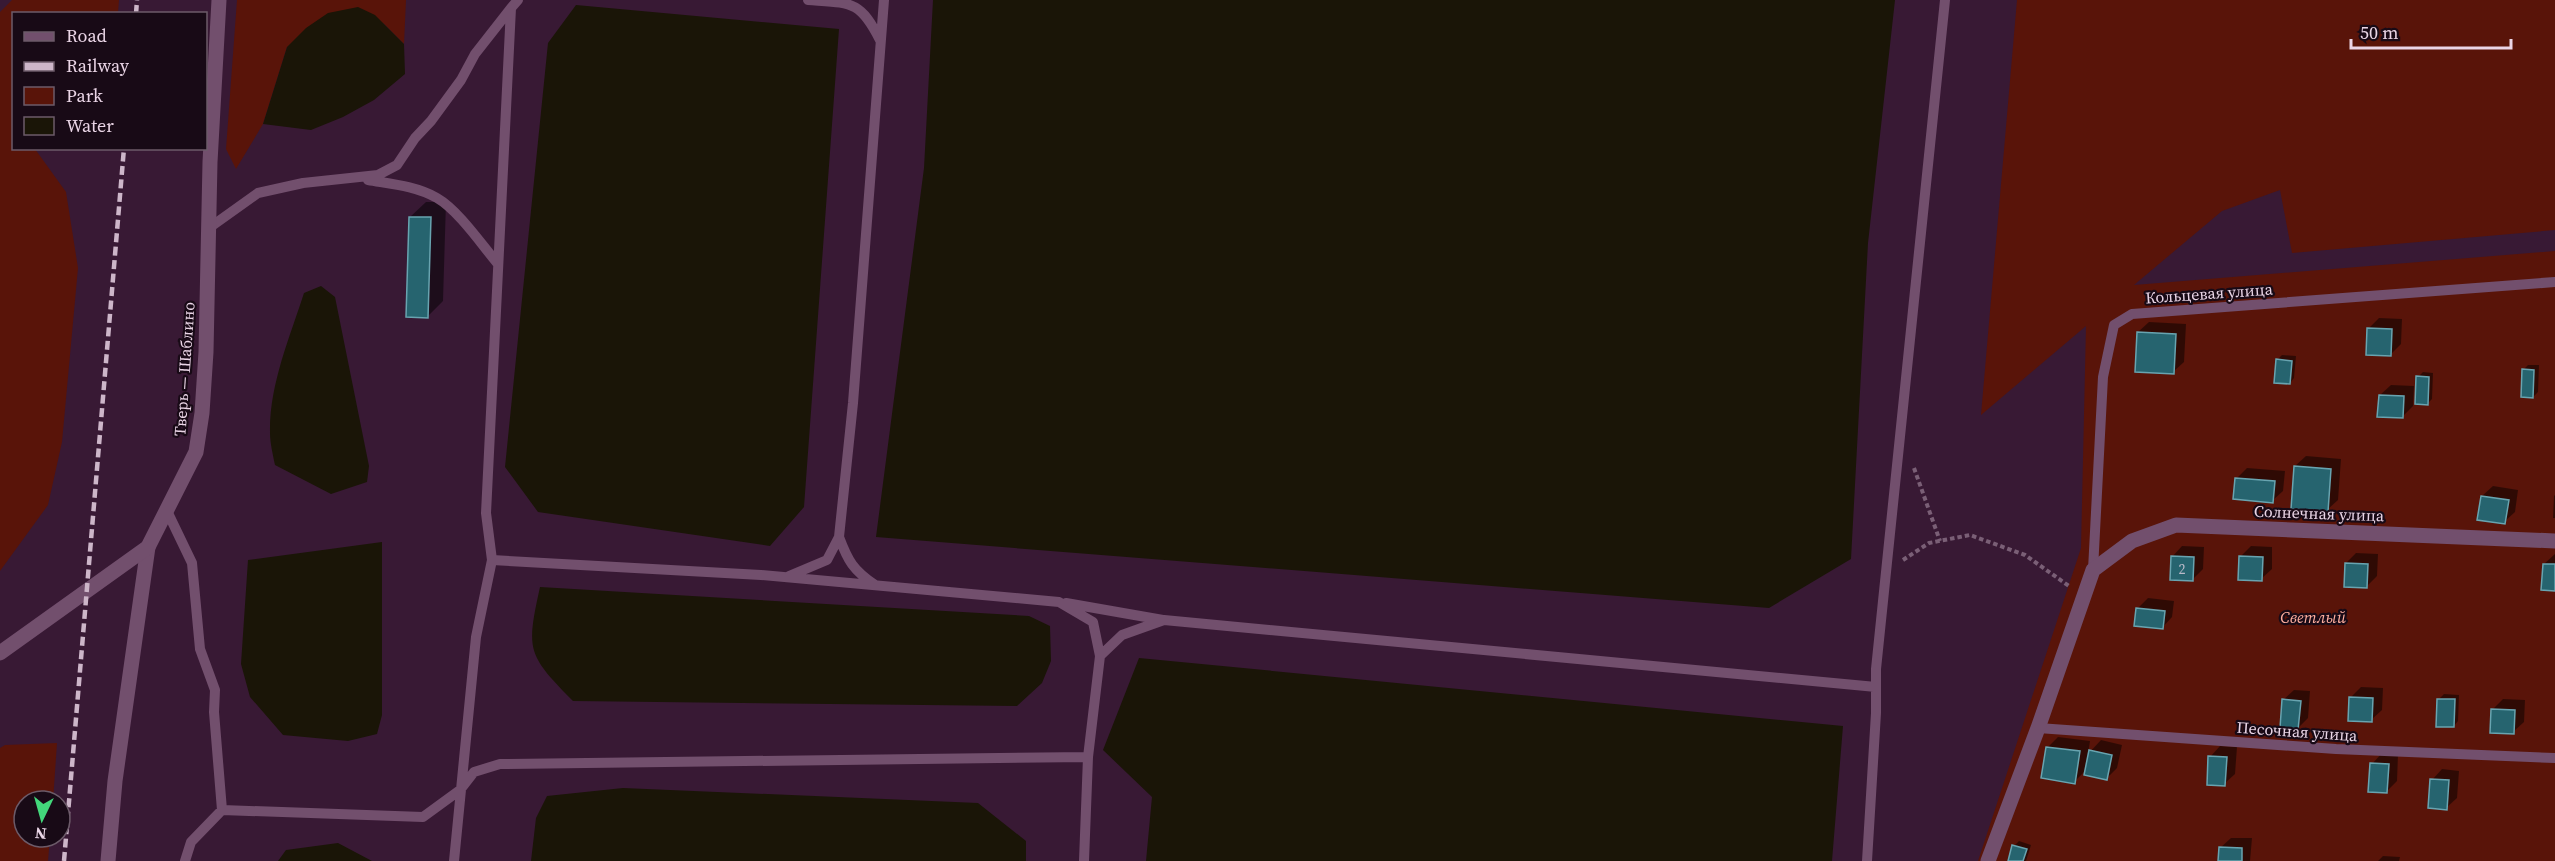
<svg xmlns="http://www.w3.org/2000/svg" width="2555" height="861" viewBox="0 0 2555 861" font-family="'Source Serif 4',serif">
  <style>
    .green { fill: #591409 }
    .water { fill: #1a1507 }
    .shadow { fill: #0007 }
    .building { fill: #26646f; stroke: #68a4b0; stroke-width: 1.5 }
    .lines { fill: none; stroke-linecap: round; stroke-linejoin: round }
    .path { stroke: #7a5f76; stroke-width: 4; stroke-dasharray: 4.5 3; stroke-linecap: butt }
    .service { stroke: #724f6d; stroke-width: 10 }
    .minor { stroke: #724f6d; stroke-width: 15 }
    .tertiary { stroke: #724f6d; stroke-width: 15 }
    .rail { stroke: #cdb6c9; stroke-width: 4.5; stroke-dasharray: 9 4.5; stroke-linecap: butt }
    .labels { text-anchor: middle; stroke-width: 4.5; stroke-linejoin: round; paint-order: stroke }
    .number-label { font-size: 14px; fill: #b9b9c8 }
    .street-label { font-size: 16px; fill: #ead5e6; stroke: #180a16 }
    .park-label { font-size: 16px; font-style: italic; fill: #ffaf9f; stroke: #180a16 }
  </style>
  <rect width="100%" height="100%" fill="#381934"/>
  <!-- green -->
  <path class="green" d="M12,0H119L118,13L14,14V148L35,149L66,192L78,268L62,442L48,505L0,571V12Z
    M237,0H406L404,44L383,23L287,47L263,124L236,169L226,149Z
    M2017,0H2555V230L2292,253L2280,190L2222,211L2134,285L2555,251V861H1978L2081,548L2086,326L1981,415Z
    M57,743L53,801H24V837H50L48,861H0V748L5,745Z"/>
  <!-- water -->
  <path class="water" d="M933,0H1895L1868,243L1851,559L1769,608L876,537L924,168Z
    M576,5L839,29L804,507L770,546L538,512L505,467L548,43Z
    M358,7L375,15L404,44L405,74L374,100L343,117L311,130L263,124L287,47L306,28L328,13Z
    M321,286L335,297L369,466L367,482L331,494L275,465C273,455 270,443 270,433C269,385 290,337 304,293Z
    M382,542V715L377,734L348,741L283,735L250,697L241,664L248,560Z
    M540,587L1029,616L1050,626L1051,661L1042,683L1017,706L573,701C527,654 526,651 540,587Z
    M1139,658L1843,726L1832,861H1146L1152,797L1103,750Z
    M623,788L978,803L1026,841V861H531L536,818L547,796Z
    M338,843L372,861H278L286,850Z"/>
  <!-- shadow -->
  <path class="shadow" d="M426,202H446L443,301L428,316L410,217Z
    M2379,318L2402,319L2401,344L2390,355L2369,328Z
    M2149,322L2186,324L2184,362L2173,372L2138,332Z
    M2282,355L2296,356L2294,378L2290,383L2277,360Z
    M2528,365H2539L2538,392L2533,397L2523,370Z
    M2423,372L2433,373L2432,399L2427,404L2418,377Z
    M2391,385L2414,386L2413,406L2402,417L2380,395Z
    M2306,456L2341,459L2338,500L2327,510L2295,466Z
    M2247,468L2285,471L2283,491L2272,501L2237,478Z
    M2493,486L2518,490L2515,512L2504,522L2482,496Z
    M2555,495V518H2553L2554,496Z
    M2182,546L2204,547L2203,569L2193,579L2172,557Z
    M2251,546L2272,547V569L2261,579L2241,556Z
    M2356,553L2378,554L2377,576L2367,586L2346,563Z
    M2555,554V590L2544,564Z
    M2148,598L2174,601L2172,617L2162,628L2137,609Z
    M2361,687L2383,688L2382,710L2371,720L2351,697Z
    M2294,690L2310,691L2308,718L2298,728L2283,700Z
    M2444,694L2459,695L2458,721L2454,726L2439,699Z
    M2503,699L2525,700L2524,722L2513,732L2493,709Z
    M2058,737L2090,741L2088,754L2101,740L2122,745L2117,768L2107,778L2086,770L2074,782L2047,748Z
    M2220,746L2237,747L2235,774L2224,784L2210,757Z
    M2382,753L2398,755L2397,781L2386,792L2372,764Z
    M2442,769L2459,771L2457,798L2446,808L2432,780Z
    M2231,838H2252L2250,861H2220V848Z
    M2019,841L2031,845L2026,861H2009L2014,846Z
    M2383,856L2400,857L2399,861H2378Z"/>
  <!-- building -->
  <path class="building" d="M409,217H431L428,318L406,317Z
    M2367,328L2392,329L2391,356L2366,355Z
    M2137,332L2176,334L2174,374L2135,372Z
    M2276,359L2292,361L2290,384L2274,383Z
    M2522,369L2534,370L2533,398L2521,397Z
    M2416,376L2429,377L2428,405L2415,404Z
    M2379,395L2404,396L2403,418L2377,417Z
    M2294,466L2331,469L2328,512L2291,509Z
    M2235,478L2275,481L2273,503L2233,499Z
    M2481,496L2509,500L2505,524L2477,520Z
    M2171,556L2194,557L2193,581L2170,580Z
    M2239,556L2263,557L2262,581L2238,580Z
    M2345,563L2368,564L2367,588L2344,587Z
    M2543,564H2555V591L2541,590Z
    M2136,608L2165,611L2163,629L2134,626Z
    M2349,697L2373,698L2372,722L2348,721Z
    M2282,699L2301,701L2298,730L2280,728Z
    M2437,699H2455L2454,727H2436Z
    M2491,709L2515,710L2514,734L2490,733Z
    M2046,747L2080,751L2075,784L2041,778Z
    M2089,750L2112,755L2107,780L2084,775Z
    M2208,756L2227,757L2225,786L2207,785Z
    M2370,763L2389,764L2387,793L2368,792Z
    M2430,779L2449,780L2447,810L2428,808Z
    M2012,845L2027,849L2023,861H2008Z
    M2219,847L2242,848V861H2218Z"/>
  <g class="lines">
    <!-- path -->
    <path class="path" d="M1914,468L1940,541
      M1903,560L1929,543L1970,535L2025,555L2069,586"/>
    <!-- service -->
    <path class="service" d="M808,0C851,3 860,0 880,40
      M368,180C391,184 416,186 437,198C458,210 482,245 498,264
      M209,228L258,193L303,183L378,175L397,165L415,138L431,121L461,80L475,54L511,8
      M167,511L192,563L200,649L215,690L214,712L222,810L423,817L460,790L474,772L500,764L1088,757
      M839,537C848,561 853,570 875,585
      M492,560L761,575L1059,602L1093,622L1100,656L1088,757L1084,861
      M2093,570L2103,377L2114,325L2132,314L2555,282
      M789,576L827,560L839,537L853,403L884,0
      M1066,603L1163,620
      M1100,656L1122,635L1164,620L1876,687
      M2038,728L2336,749L2555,758
      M185,861L191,842L222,810
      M454,861L476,637L492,560L486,513L511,8L518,0
      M1867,861L1876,713V669L1945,0"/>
    <!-- minor -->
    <path class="minor" d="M108,861L115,781L148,547
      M1988,861L2038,728L2093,570L2132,541L2176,525L2555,541"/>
    <!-- tertiary -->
    <path class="tertiary" d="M0,653L148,547L196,452L202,413L206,352L210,162L219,0"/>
    <!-- rail -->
    <path class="rail" d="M136,14L137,0
      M64,861L124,148"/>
  </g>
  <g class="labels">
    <!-- number labels -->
    <g class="number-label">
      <text x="2182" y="574">2</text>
    </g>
    <!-- street labels -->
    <g class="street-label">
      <text transform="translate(2209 293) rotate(-4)" y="6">Кольцевая улица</text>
      <text transform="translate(184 369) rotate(-86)" y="6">Тверь — Шаблино</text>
      <text transform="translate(2319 513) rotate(2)" y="6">Солнечная улица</text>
      <text transform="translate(2297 731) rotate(4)" y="6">Песочная улица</text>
    </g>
    <!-- park labels -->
    <g class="park-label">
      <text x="2313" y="623">Светлый</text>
    </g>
  </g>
  <!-- legend -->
  <rect x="12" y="12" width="195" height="138" fill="#180a16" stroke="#6c5b69" stroke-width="1.5"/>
  <rect x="24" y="32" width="30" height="9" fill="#724f6d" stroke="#6c5b69" stroke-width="1.5"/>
  <text x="66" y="42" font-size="18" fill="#ead5e6">Road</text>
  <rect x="24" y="62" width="30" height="9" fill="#cdb6c9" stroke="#6c5b69" stroke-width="1.5"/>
  <text x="66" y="72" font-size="18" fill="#ead5e6">Railway</text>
  <rect x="24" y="87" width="30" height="18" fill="#591409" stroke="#6c5b69" stroke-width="1.5"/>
  <text x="66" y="102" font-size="18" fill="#ead5e6">Park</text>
  <rect x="24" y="117" width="30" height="18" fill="#1a1507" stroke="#6c5b69" stroke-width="1.5"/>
  <text x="66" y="132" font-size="18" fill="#ead5e6">Water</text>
  <!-- north arrow -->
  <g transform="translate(42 819) rotate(185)"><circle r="28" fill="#180a16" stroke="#6c5b69" stroke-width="1.5"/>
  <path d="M0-4.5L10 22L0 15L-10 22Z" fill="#43d77b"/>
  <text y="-9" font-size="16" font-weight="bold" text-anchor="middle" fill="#ead5e6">N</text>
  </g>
  <!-- scale -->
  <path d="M2351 39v9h160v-9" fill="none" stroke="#ead5e6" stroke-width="3"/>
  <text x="2360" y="39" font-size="18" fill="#ead5e6" stroke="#180a16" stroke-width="4.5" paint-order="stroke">50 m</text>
</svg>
